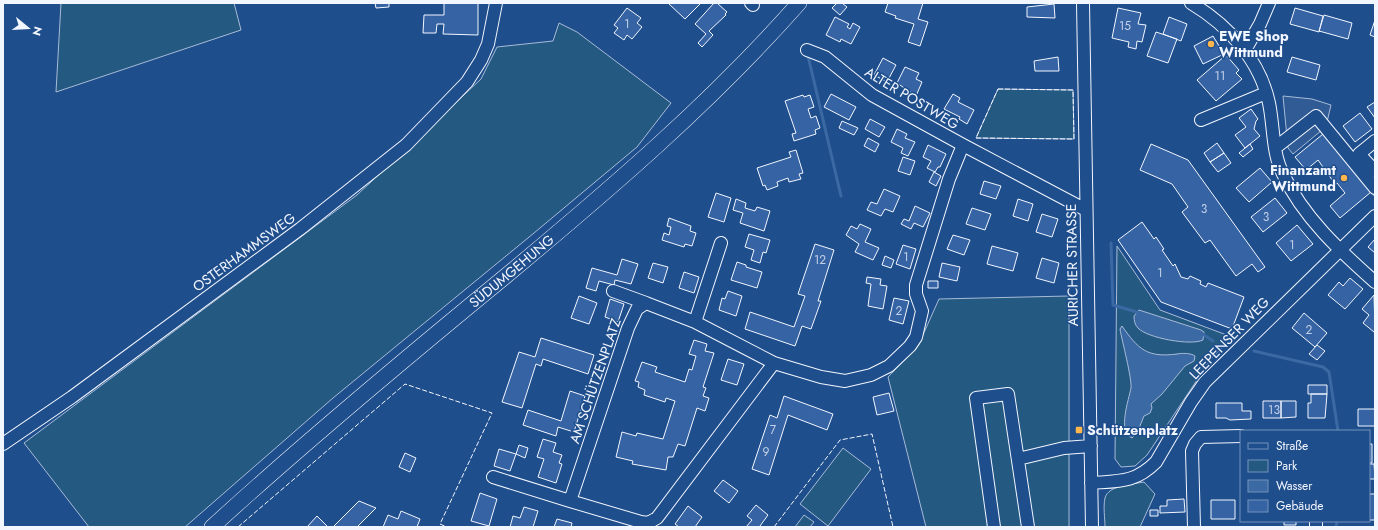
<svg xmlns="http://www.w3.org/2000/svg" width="1378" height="530" viewBox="0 0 1378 530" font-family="Jost,sans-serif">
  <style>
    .green { fill: #245a82; stroke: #a8bbd7 }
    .parking { fill: #305b95; stroke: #a8bbd7 }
    .water { fill: #3b69a3; stroke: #a8bbd7 }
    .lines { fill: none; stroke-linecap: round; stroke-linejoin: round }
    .stream { stroke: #3b69a3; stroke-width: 3 }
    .building { fill: #3563a3; stroke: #f2f6ff }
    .minor-casing { stroke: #f2f6ff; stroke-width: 14 }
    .major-casing { stroke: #f2f6ff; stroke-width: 16 }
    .minor { stroke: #1f4e8c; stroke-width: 12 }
    .major { stroke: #1f4e8c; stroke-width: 15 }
    .fence { stroke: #f2f6ff; stroke-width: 1; stroke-dasharray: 5 2; stroke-linecap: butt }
    .poi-dot { fill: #ffb74d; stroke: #1f4e8c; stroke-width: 1.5 }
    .labels { text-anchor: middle; stroke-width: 3; stroke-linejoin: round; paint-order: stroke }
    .number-label { font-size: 12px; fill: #c3d1e8 }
    .poi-label { font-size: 14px; font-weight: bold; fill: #f2f6ff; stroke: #1f4e8c; text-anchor: start }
    .street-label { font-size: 14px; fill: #f2f6ff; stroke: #1f4e8c }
  </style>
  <rect width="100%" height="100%" fill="#1f4e8c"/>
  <!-- green -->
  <path class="green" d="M61,3H234L241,30L56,92Z
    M559,23L577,32L671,103L637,147L534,233L333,398L185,527H89L24,443L357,195L481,79L497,47L553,41Z
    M998,89L1073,90L1074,139L976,138Z
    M1117,246L1160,310L1232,337L1211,359L1147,455L1135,466L1121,467L1115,459Z
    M1069,296V527H926L888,377L918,346L939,299Z
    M843,448L871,469L828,526L800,504Z
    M1144,482L1155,494L1140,527H1105C1105,518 1103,507 1105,498C1108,485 1134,484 1144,482Z
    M804,515L814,522L810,527H795Z"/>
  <!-- parking -->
  <path class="parking" d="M1283,96L1312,99L1331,105L1327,122L1375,180V197L1322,130L1293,154L1288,148Z"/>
  <!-- water -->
  <path class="water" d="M1139,310L1201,330L1204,332L1203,340C1191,346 1147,338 1138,328C1135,325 1134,321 1134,316Z
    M1122,326C1138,349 1147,358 1177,354C1182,353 1191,353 1195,356L1194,361L1185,366L1162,394L1151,404L1152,408L1150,413L1144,416L1137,433L1132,438C1117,432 1129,399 1131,388C1132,378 1122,341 1120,329Z"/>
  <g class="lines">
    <!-- stream -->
    <path class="stream" d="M808,56L841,196
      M1111,243L1113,305L1140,313
      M1201,333L1213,341
      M1254,351L1323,367L1329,372L1338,431
      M1336,527L1337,521"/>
  </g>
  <!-- building -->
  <path class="building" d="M375,3H389V7L376,8Z
    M444,3H478V35L443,34L444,24H437L436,33H423L424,15H444Z
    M671,3H699L700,4L685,19L669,4Z
    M714,3H717L727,12L725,14L726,15L709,31L713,35L702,47L698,43L706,34L695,24Z
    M837,3H842L847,7L840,15L832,8Z
    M888,3H923L918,19L928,22L920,46L908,42L914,24L895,18L896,16L885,12Z
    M1054,4L1055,18L1027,17V7Z
    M627,8L641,18L637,23L642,27L632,39L627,35L624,40L614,33L618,28L614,25Z
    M1118,8L1141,13L1138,24L1146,25L1142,42L1137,41L1136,49L1128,47L1129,42L1112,38Z
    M1295,8L1323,16L1319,32L1290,24Z
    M1324,15L1352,23L1348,39L1319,31Z
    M835,17L849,24L847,27L850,29L853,23L860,27L851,44L841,39L840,42L826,35Z
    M1169,17L1187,24L1181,41L1163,34Z
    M1375,20V37L1370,35Z
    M1156,32L1177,39L1168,63L1147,56Z
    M1213,36L1224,54L1203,64L1194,46Z
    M1226,55L1239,70L1236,73L1242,79L1216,101L1197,80Z
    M1058,57L1059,71H1035L1034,61Z
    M1292,57L1320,65L1316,80L1287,72Z
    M883,58L896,65L887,82L874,75Z
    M905,67L919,73L916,79L922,82L916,96L897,83Z
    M831,94L856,107L849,120L824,107Z
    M953,94L960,98L958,102L974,110L967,124L959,119L960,117L944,109Z
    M803,95L804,97L810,95L814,107L808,109L811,118L816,116L820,128L815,130L816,134L794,141L792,134L796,133L785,101Z
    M1375,102V118L1367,107Z
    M1251,109L1258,119L1256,121L1254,129L1260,136L1245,148L1235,135L1246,127L1239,118Z
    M1360,113L1372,129L1355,142L1343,126Z
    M870,119L885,127L879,137L865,129Z
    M842,121L858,128L854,135L839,128Z
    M897,129L907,134L905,138L915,142L908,156L901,153L903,148L891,142Z
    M1323,134L1371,192L1340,218L1330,206L1345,193L1337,183L1335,184L1318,160L1306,170L1295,157Z
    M868,138L879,144L875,152L864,146Z
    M1217,143L1224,153L1210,162L1204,153Z
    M1151,144L1188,160L1265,267L1258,272L1252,264L1236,276L1210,240L1205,243L1182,212L1188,207L1172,184L1140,170Z
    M1250,144L1253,149L1243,157L1239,153Z
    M928,145L946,154L940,167H938L935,172L927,168L931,161L923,157Z
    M796,150L803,173L799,174L801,179L789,182L788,178L777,182L778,186L767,190L765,185L763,186L757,168L791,157L789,152Z
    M1224,153L1231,163L1218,172L1210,162Z
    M903,157L915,161L910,175L898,171Z
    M1260,168L1272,182L1249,202L1236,188Z
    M934,172L941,176L936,186L929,182Z
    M984,181L1001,186L996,199L980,194Z
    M884,189L900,196L893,212L885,209L881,216L867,210L871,202L877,204Z
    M716,193L731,198L724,222L708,217Z
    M1275,198L1287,213L1263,232L1251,217Z
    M736,199L746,203L745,208L755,211L757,207L770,211L764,231L740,223L743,213L733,210Z
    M1018,199L1033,204L1028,221L1013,216Z
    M915,206L930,213L923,227L914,223L911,229L901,224L904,219L909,221Z
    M972,208L991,214L985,230L966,224Z
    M1042,214L1058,219L1052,237L1036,232Z
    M669,218L691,226L690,231L696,233L692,246L685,244L684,247L662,240L664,233L669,235L671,227L667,226Z
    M1142,222L1154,239L1156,237L1164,249L1162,250L1173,266L1175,264L1181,277L1188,279L1190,276L1201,281L1200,284L1206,287L1208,283L1244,297L1232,329L1161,302L1118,240Z
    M860,224L871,229L865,242L879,248L873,260L855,252L859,244L846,235L851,226L857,229Z
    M1297,225L1313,244L1291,261L1276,243Z
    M749,234L770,240L766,253L763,252L760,263L751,260L754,250L745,247Z
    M953,235L970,240L964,255L947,249Z
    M1375,239V253L1368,247Z
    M815,244L834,250L818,301H821L811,329L802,326L795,346L745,329L750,312L794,327L805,296L798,294Z
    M903,245L916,249L910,269L896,264Z
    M992,246L1018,253L1013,271L987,264Z
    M885,256L894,260L891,268L882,265Z
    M1042,258L1059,263L1054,283L1036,278Z
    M622,259L638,264L631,284L615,280L614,285L599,281L596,291L586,288L592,268L617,275Z
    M737,262L746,265V267L762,272L757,288L731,280Z
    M653,263L668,267L663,283L648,278Z
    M942,263L960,267L957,281L939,277Z
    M684,272L699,277L694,293L679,288Z
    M867,277L881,279L880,285L887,286L883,309L868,306L871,284L866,283Z
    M1350,278L1363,289L1345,309L1328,295L1339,282L1343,286Z
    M928,281H938V288H928Z
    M728,291L742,296L736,316L719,310L722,298L725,299Z
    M1374,295L1375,330L1374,332L1363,323L1369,315L1362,309Z
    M579,296L597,303L589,324L571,318Z
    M894,298L909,301L903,324L889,320Z
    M610,299L624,304L618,322L605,317Z
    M1304,313L1327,333L1315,347L1292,328Z
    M541,338L594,355L588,374L543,359L541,366L536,364L522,408L502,402L519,352L535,357Z
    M694,340L707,344L705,351L714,353L703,387L706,388L703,396L709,398L705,411L697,408L685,446L678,444L673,457H668L666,470L632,464L633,461L616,457L622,432L636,436L637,433L663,439L675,401L666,398L665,402L644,395L645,390L638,387L639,382L635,381L642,362L657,367L655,372L685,382L689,369L692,370L696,356L689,354Z
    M1317,345L1325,351L1317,360L1309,354Z
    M728,359L744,364L737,385L721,380Z
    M1308,385H1327V394H1308Z
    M570,391L585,396L574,432L558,427L556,436L523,425L528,410L561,421Z
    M889,393L894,411L877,415L873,397Z
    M1311,394H1327L1325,418H1308V403H1311Z
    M784,396L833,414L827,430L788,415L769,475L752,469L770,415L777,418Z
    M1263,401H1281V418H1263Z
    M1281,401H1296V417L1281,418Z
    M1216,403H1242V411H1251V419L1230,420L1226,418H1216Z
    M1358,409H1375V426H1358Z
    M543,439L556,443L553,452L562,455L559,463L562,464L556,483L538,477L544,459L537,457Z
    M1369,444H1372V463H1369Z
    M519,445L528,448L525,458L516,454Z
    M499,449L516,454L510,471L494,466Z
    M405,453L416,458L410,472L399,467Z
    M1369,464H1374L1375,479H1369Z
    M723,480L738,491L729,503L714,491Z
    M480,493L497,499L489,526L471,521Z
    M1369,494H1375V520H1369Z
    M1184,499L1185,512L1160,513V506H1167V500Z
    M1211,500H1235V519H1211Z
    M359,501L376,508L357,527H333Z
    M756,505L768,515L760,526L761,527H746L752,520L747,516Z
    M688,506L702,517L695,527H679L675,524Z
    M524,507L538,511L533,527H510L513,516L520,518Z
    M1150,510H1158V516H1150Z
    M401,511L420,519L417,527H383L388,515L398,519Z
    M317,516L328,527H307Z
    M557,519L572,523L571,527H554Z
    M1284,521H1296V525H1284Z"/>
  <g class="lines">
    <!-- minor casing -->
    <g class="minor-casing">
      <path id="minor" d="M751,3L753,5
        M1083,3L1092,527
        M1191,3C1228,25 1260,60 1269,103C1274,127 1272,153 1283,174C1303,217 1340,251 1375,282
        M807,50L825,57L872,95L963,145L1086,210
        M1245,50L1260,24L1269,3
        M1201,120L1266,93
        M1375,141L1359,154L1375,171
        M1275,148L1316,116L1375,188
        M613,291L646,303
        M695,322L721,243
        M774,363L657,518L648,523L641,522L570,501L628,328L637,309L646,303L695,322L774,363L821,377L845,381L871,375L889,366L910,346L916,337L922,311L916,294V285L949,179L963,145
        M3,444L72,397L300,229L406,145L467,82L481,60L488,44L496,3
        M1018,459L1064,448L1091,446
        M493,477L570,501
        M1091,483C1119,481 1135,483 1156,462L1191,402L1205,382L1375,216
        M1316,521V527
        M994,527L976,398L1008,394L1028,527
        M1194,527L1192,451L1195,444L1201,437L1241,436"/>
    </g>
    <!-- major casing -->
    <g class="major-casing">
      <g id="major">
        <path id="s1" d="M212,527C307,440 407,357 507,275C609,190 711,103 799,3"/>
      </g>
    </g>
    <!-- minor -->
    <use href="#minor" class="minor"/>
    <!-- major -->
    <use href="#major" class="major"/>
    <!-- fence -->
    <path class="fence" d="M998,89L1073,90L1074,139L976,138Z
      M238,527L405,384L492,413L440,524L447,527
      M774,527L840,440L872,434L893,527"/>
  </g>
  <!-- markers -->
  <g class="poi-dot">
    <circle cx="1211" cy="44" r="4"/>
    <circle cx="1344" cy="178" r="4"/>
    <rect x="1075" y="426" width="8" height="8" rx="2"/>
  </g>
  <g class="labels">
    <!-- number labels -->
    <g class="number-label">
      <text x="627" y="28">1</text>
      <text x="1125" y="30">15</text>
      <text x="1220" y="80">11</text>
      <text x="1204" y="213">3</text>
      <text x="1266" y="221">3</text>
      <text x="1292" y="249">1</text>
      <text x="906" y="261">1</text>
      <text x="820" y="264">12</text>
      <text x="1160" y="277">1</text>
      <text x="899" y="315">2</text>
      <text x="1309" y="334">2</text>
      <text x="1274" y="414">13</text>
      <text x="773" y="434">7</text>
      <text x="766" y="456">9</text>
    </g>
    <!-- poi labels -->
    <g class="poi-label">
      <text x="1219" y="41">EWE Shop<tspan x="1219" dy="16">Wittmund</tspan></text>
      <text x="1336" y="175" text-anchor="end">Finanzamt<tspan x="1336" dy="16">Wittmund</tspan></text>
      <text x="1087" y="435">Schützenplatz</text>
    </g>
    <!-- street labels -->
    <g class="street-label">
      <text transform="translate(912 98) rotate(31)" y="5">ALTER POSTWEG</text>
      <text transform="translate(244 252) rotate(-36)" y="5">OSTERHAMMSWEG</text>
      <text transform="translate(1072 265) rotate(-91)" y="5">AURICHER STRASSE</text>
      <text dy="5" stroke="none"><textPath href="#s1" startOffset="394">SÜDUMGEHUNG</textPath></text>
      <text transform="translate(1229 338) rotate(-46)" y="5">LEEPENSER WEG</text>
      <text transform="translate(595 381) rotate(-71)" y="5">AM SCHÜTZENPLATZ</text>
    </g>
  </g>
  <!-- border -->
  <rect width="1378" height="530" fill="none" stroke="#f2f6ff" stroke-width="8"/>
  <!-- legend -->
  <rect x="1240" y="430" width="130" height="92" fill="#1f4e8c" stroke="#7391ba"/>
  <rect x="1248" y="443" width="20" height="6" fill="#1f4e8c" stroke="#7391ba"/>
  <text x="1276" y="450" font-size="12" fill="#f2f6ff">Straße</text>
  <rect x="1248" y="460" width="20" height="12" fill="#245a82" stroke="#7391ba"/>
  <text x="1276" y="470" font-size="12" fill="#f2f6ff">Park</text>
  <rect x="1248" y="480" width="20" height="12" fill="#3b69a3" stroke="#7391ba"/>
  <text x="1276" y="490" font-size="12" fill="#f2f6ff">Wasser</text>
  <rect x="1248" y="500" width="20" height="12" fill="#3563a3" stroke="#7391ba"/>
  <text x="1276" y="510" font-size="12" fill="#f2f6ff">Gebäude</text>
  <!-- north arrow -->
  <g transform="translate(28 28) rotate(108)" stroke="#1f4e8c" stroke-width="3" paint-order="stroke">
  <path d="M0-3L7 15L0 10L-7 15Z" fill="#f2f6ff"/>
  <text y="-6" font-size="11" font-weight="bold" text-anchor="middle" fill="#f2f6ff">N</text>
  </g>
</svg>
